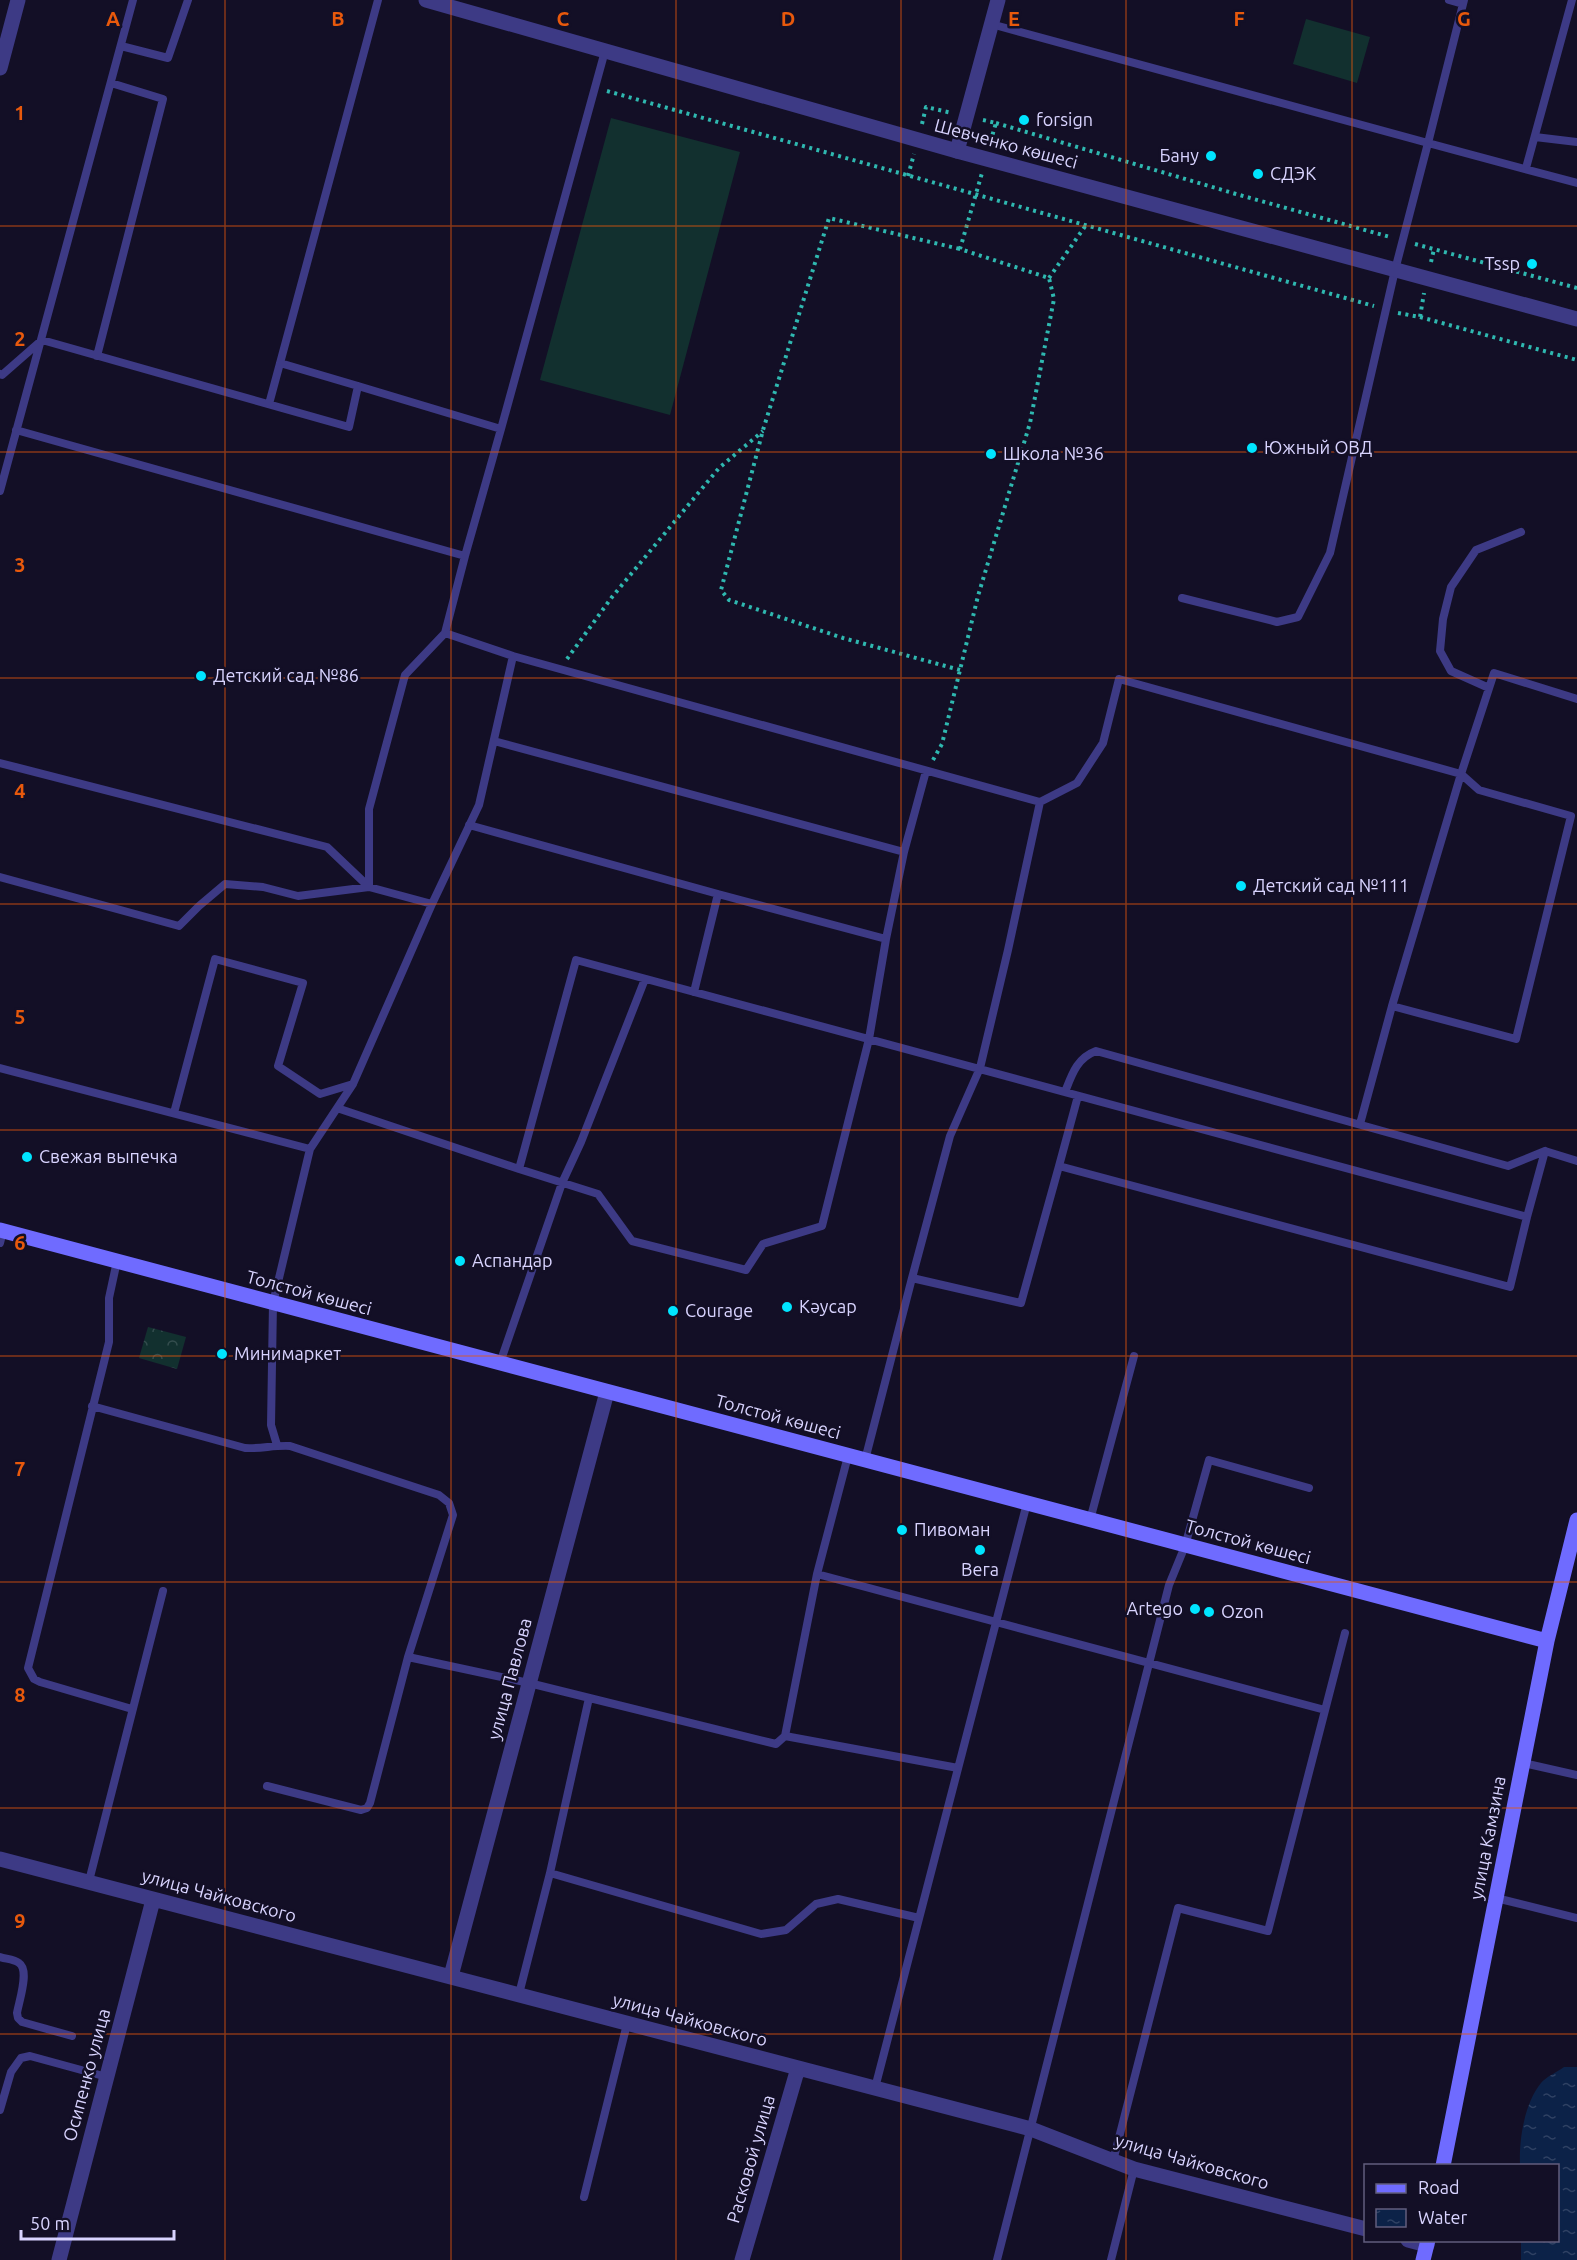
<svg xmlns="http://www.w3.org/2000/svg" width="1577" height="2260" viewBox="0 0 1577 2260" font-family="Ubuntu,sans-serif">
  <style>
    .park { fill: url(#park-crowns) }
    .garden { fill: #12302f }
    .water { fill: url(#water-ripples) }
    .lines { fill: none; stroke-linecap: round; stroke-linejoin: round }
    .path { stroke: #2fb8b0; stroke-width: 4; stroke-dasharray: 3 4.5; stroke-linecap: butt }
    .service { stroke: #3d3a85; stroke-width: 8 }
    .minor { stroke: #3d3a85; stroke-width: 15 }
    .tertiary { stroke: #3d3a85; stroke-width: 15 }
    .secondary { stroke: #6f6bff; stroke-width: 15 }
    .grid { fill: none; stroke: #e8590c; stroke-width: 1.5; stroke-opacity: 0.55 }
    .poi-dot { fill: #00e5ff; stroke: #130f26; stroke-width: 2 }
    .labels { text-anchor: middle; stroke-width: 5; stroke-linejoin: round; paint-order: stroke }
    .poi-label { font-size: 18px; fill: #d9d4ff; stroke: #130f26; text-anchor: start }
    .street-label { font-size: 18px; fill: #d9d4ff; stroke: #130f26 }
    .grid-label { font-size: 20px; text-anchor: middle; font-weight: bold; fill: #e8590c; stroke: #130f26; stroke-width: 5; stroke-linejoin: round; paint-order: stroke }
  </style>
  <defs>
    <pattern id="park-crowns" width="20" height="18" patternUnits="userSpaceOnUse" patternTransform="scale(1.5)"><rect width="20" height="18" fill="#12302f"/><path d="M2 6a3 3 0 1 1 6 0M12 15a3 3 0 1 1 6 0" fill="none" stroke="#344d4e"/></pattern>
    <pattern id="water-ripples" width="26" height="14" patternUnits="userSpaceOnUse" patternTransform="scale(1.5)"><rect width="26" height="14" fill="#0c2248"/><path d="M2 4q2-2 4 0t4 0M15 11q2-2 4 0t4 0" fill="none" stroke="#2f4163"/></pattern>
  </defs>
  <rect width="100%" height="100%" fill="#130f26"/>
  <!-- park -->
  <path class="park" d="M148,1327L186,1337L177,1369L139,1358Z"/>
  <!-- garden -->
  <path class="garden" d="M1306,19L1370,37L1357,83L1293,64Z
    M611,118L740,152L670,415L540,380Z"/>
  <!-- water -->
  <path class="water" d="M1564,2067H1577V2260H1521V2241L1558,2240V2166L1520,2165C1519,2140 1524,2104 1541,2083C1546,2077 1557,2072 1564,2067Z"/>
  <g class="lines">
    <!-- path -->
    <path class="path" d="M607,91L1374,306
      M983,120L996,123L990,143
      M996,123L1236,194L1390,237
      M922,124L926,107L952,113
      M908,176L914,154
      M1415,244L1577,288
      M1431,262L1434,249
      M1049,278L1086,225
      M1398,313L1420,317L1424,293
      M1420,317L1577,360
      M567,659L612,597L719,468L763,431
      M960,670L843,638L729,600L721,590L763,430L829,218L960,249
      M933,760L942,744L978,596L1030,423L1054,299L1049,278L960,249L982,173"/>
    <!-- service -->
    <path class="service" d="M1449,0L1463,4
      M1464,0L1428,143L1577,183
      M991,24L1428,143L1395,270L1330,553L1298,617L1277,622L1182,598
      M121,46L168,58L188,0
      M1535,137L1577,142
      M1526,168L1572,0
      M97,356L163,99L111,83
      M280,363L358,386
      M0,374L2,375L42,340L349,427L358,386L501,429L605,51
      M269,404L378,0
      M16,430L465,556L501,429
      M0,491L133,0
      M465,556L445,633L405,675L369,809V887L432,904L479,805L513,656L1040,802L1077,783L1103,743L1119,679L1461,774L1494,673L1577,699
      M445,633L513,656
      M1489,688L1451,671L1440,651L1443,619L1451,587L1476,550L1521,532
      M494,741L904,852L926,771
      M0,763L327,847L369,887
      M469,825L718,894
      M0,877L179,926L199,906L225,884L263,887L298,896L369,887
      M886,939L904,852
      M0,1068L310,1149L273,1303L271,1425L277,1445
      M1065,1092C1072,1074 1077,1058 1096,1051L1508,1166L1545,1151
      M1078,1096L1059,1166L1510,1287L1527,1217
      M337,1108L519,1169L576,960L1527,1217L1545,1151L1577,1161
      M174,1113L215,959L303,983L278,1066L320,1094L353,1084L432,904
      M1360,1124L1392,1006L1516,1039L1571,816L1479,790L1461,774L1392,1006
      M310,1149L353,1084
      M519,1169L598,1194L632,1241L746,1270L763,1244L822,1226L869,1039L886,939L718,894L694,992
      M0,1243L3,1231
      M117,1261L109,1298V1342L28,1668L34,1679L40,1682L132,1709
      M912,1278L950,1136L980,1068L1008,950L1040,802
      M500,1363L562,1183L581,1142L645,979
      M92,1406L245,1448C260,1449 275,1445 290,1446L439,1495L449,1503L453,1515L408,1657L370,1803L367,1808L361,1810L267,1786
      M865,1460L912,1278L1021,1303L1059,1166
      M1090,1520L1134,1356
      M817,1574L1325,1710
      M408,1657L529,1683L776,1744L785,1736L817,1574L848,1456
      M785,1736L958,1768
      M1523,1763L1577,1775
      M550,1873L761,1934L786,1930L816,1904L838,1899L919,1918
      M89,1881L163,1591
      M1496,1898L1577,1918
      M0,1957C6,1959 14,1959 19,1963C30,1970 19,2001 17,2013L18,2018L22,2022L72,2036
      M519,1994L550,1873L589,1698
      M875,2088L1027,1503
      M0,2110L11,2072L21,2058L30,2056L107,2077
      M1113,2161L1178,1908L1268,1931L1345,1633
      M584,2197L627,2024
      M997,2260L1169,1585L1185,1546L1209,1460L1309,1488
      M1111,2260L1134,2169"/>
    <!-- minor -->
    <path class="minor" d="M957,151L998,0
      M0,1859L1031,2129L1134,2169L1366,2229
      M451,1976L607,1392
      M1408,2240L1427,2245
      M59,2260L153,1900
      M742,2260L798,2068"/>
    <!-- tertiary -->
    <path class="tertiary" d="M426,0L957,151L1577,319
      M0,68L18,0"/>
    <!-- secondary -->
    <path class="secondary" d="M0,1230L1547,1641
      M1443,2166L1547,1641L1577,1520
      M1423,2260L1428,2240"/>
  </g>
  <!-- grid -->
  <path class="grid" d="M225,0V2260M451,0V2260M676,0V2260M901,0V2260M1126,0V2260M1352,0V2260M0,226H1577M0,452H1577M0,678H1577M0,904H1577M0,1130H1577M0,1356H1577M0,1582H1577M0,1808H1577M0,2034H1577"/>
  <!-- markers -->
  <g class="poi-dot">
    <circle cx="1024" cy="120" r="6"/>
    <circle cx="1211" cy="156" r="6"/>
    <circle cx="1258" cy="174" r="6"/>
    <circle cx="1532" cy="264" r="6"/>
    <circle cx="1252" cy="448" r="6"/>
    <circle cx="991" cy="454" r="6"/>
    <circle cx="201" cy="676" r="6"/>
    <circle cx="1241" cy="886" r="6"/>
    <circle cx="27" cy="1157" r="6"/>
    <circle cx="460" cy="1261" r="6"/>
    <circle cx="787" cy="1307" r="6"/>
    <circle cx="673" cy="1311" r="6"/>
    <circle cx="222" cy="1354" r="6"/>
    <circle cx="902" cy="1530" r="6"/>
    <circle cx="980" cy="1550" r="6"/>
    <circle cx="1195" cy="1609" r="6"/>
    <circle cx="1209" cy="1612" r="6"/>
  </g>
  <g class="labels">
    <!-- poi labels -->
    <g class="poi-label">
      <text x="1036" y="126">forsign</text>
      <text x="1199" y="162" text-anchor="end">Бану</text>
      <text x="1270" y="180">СДЭК</text>
      <text x="1520" y="270" text-anchor="end">Tssp</text>
      <text x="1264" y="454">Южный ОВД</text>
      <text x="1003" y="460">Школа №36</text>
      <text x="213" y="682">Детский сад №86</text>
      <text x="1253" y="892">Детский сад №111</text>
      <text x="39" y="1163">Свежая выпечка</text>
      <text x="472" y="1267">Аспандар</text>
      <text x="799" y="1313">Кәусар</text>
      <text x="685" y="1317">Courage</text>
      <text x="234" y="1360">Минимаркет</text>
      <text x="914" y="1536">Пивоман</text>
      <text x="980" y="1576" text-anchor="middle">Вега</text>
      <text x="1183" y="1615" text-anchor="end">Artego</text>
      <text x="1221" y="1618">Ozon</text>
    </g>
    <!-- street labels -->
    <g class="street-label">
      <text transform="translate(1006 144) rotate(15)" y="6">Шевченко көшесі</text>
      <text transform="translate(309 1293) rotate(15)" y="6">Толстой көшесі</text>
      <text transform="translate(778 1417) rotate(15)" y="6">Толстой көшесі</text>
      <text transform="translate(1248 1542) rotate(15)" y="6">Толстой көшесі</text>
      <text transform="translate(510 1679) rotate(-75)" y="6">улица Павлова</text>
      <text transform="translate(1488 1838) rotate(-79)" y="6">улица Камзина</text>
      <text transform="translate(219 1896) rotate(15)" y="6">улица Чайковского</text>
      <text transform="translate(690 2020) rotate(15)" y="6">улица Чайковского</text>
      <text transform="translate(87 2075) rotate(-75)" y="6">Осипенко улица</text>
      <text transform="translate(751 2159) rotate(-74)" y="6">Расковой улица</text>
      <text transform="translate(1192 2162) rotate(16)" y="6">улица Чайковского</text>
    </g>
  </g>
  <g class="grid-label">
    <text x="113" y="26">A</text>
    <text x="338" y="26">B</text>
    <text x="563" y="26">C</text>
    <text x="788" y="26">D</text>
    <text x="1014" y="26">E</text>
    <text x="1239" y="26">F</text>
    <text x="1464" y="26">G</text>
    <text x="20" y="120">1</text>
    <text x="20" y="346">2</text>
    <text x="20" y="572">3</text>
    <text x="20" y="798">4</text>
    <text x="20" y="1024">5</text>
    <text x="20" y="1250">6</text>
    <text x="20" y="1476">7</text>
    <text x="20" y="1702">8</text>
    <text x="20" y="1928">9</text>
  </g>
  <!-- legend -->
  <rect x="1364" y="2164" width="195" height="78" fill="#130f26" stroke="#625e7d" stroke-width="1.5"/>
  <rect x="1376" y="2184" width="30" height="9" fill="#6f6bff" stroke="#625e7d" stroke-width="1.5"/>
  <text x="1418" y="2194" font-size="18" fill="#d9d4ff">Road</text>
  <rect x="1376" y="2209" width="30" height="18" fill="url(#water-ripples)" stroke="#625e7d" stroke-width="1.5"/>
  <text x="1418" y="2224" font-size="18" fill="#d9d4ff">Water</text>
  <!-- scale -->
  <path d="M21 2230v9h153v-9" fill="none" stroke="#d9d4ff" stroke-width="3"/>
  <text x="30" y="2230" font-size="18" fill="#d9d4ff" stroke="#130f26" stroke-width="4.5" paint-order="stroke">50 m</text>
</svg>
